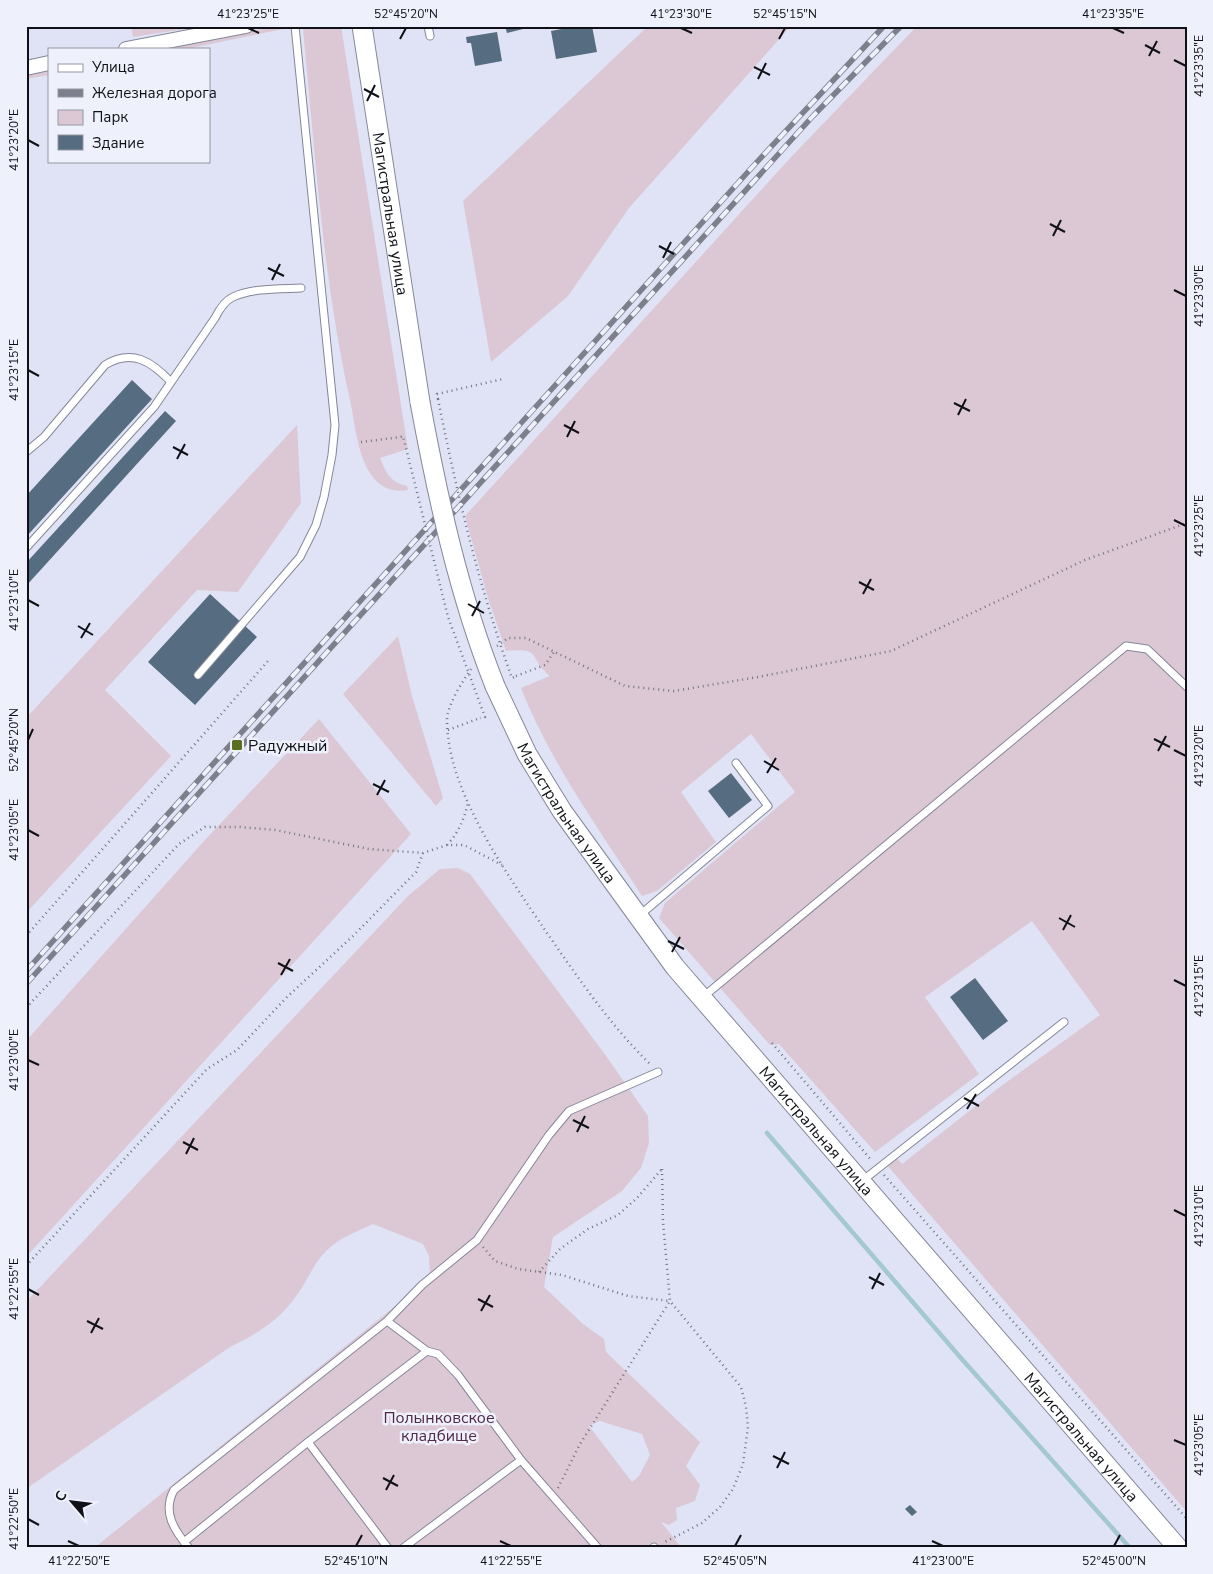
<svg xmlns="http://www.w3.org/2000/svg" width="1213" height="1574" viewBox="0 0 1213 1574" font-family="'Nunito Sans',sans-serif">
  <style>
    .green { fill: #dcc8d5; fill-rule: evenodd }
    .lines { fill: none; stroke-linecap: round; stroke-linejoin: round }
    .stream { stroke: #a3c8d2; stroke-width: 4.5 }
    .building { fill: #566c80 }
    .service-casing { stroke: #848798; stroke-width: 9 }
    .minor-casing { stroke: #848798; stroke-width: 16 }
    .secondary-casing { stroke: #848798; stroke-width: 21 }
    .path { stroke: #727581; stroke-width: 2.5; stroke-dasharray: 1 4; stroke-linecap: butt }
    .service { stroke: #fff; stroke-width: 7 }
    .minor { stroke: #fff; stroke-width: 14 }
    .secondary { stroke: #fff; stroke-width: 19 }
    .rail-casing { stroke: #7d808c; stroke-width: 5.5 }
    .rail { stroke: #eef0fc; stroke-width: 4; stroke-dasharray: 11; stroke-linecap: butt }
    .secondary-bridge-casing { stroke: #848798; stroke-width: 21; stroke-linecap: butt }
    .path-bridge { stroke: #727581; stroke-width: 2.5; stroke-dasharray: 1 4; stroke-linecap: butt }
    .secondary-bridge { stroke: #fff; stroke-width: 19 }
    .ticks { fill: none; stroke: #0f1117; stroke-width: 2 }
    .poi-dot { fill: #586f1f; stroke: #eef0fc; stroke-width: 2 }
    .labels { text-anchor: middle; stroke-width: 5; stroke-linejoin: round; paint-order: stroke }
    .street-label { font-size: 16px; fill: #0f1117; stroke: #eef0fc }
    .poi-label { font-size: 16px; fill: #0f1117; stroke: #eef0fc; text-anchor: start }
    .park-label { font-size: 16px; fill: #502946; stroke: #eef0fc }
    .neatline { fill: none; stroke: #0f1117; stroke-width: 2 }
    .ticks-label { font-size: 12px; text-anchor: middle; fill: #0f1117 }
  </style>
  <rect width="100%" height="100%" fill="#dfe3f5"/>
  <!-- green -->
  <path class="green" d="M131,26H204L133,37Z
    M277,26H298L186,49H163Z
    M306,26H341L408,449L380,458C386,473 391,483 407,486L408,490C391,493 379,487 370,473C357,453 355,423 350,400C323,279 315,153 303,29Z
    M648,26H791L629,208L568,296L491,362L463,201Z
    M917,26H1187V1512L886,1164L895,1156L902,1164L1001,1086L1100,1015L1032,921L925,997L979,1074L875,1152L779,1044L770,1045L659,918L665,903L795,792L751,734L681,792L716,842L657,891L642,896C599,829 550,762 521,688L550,676C528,658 543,647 506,651L488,598L465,516L792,156Z
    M49,70V75L26,79V75Z
    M297,425L301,503L238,592L197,590L105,690L171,756L26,913V718Z
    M398,636L412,696L443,798L436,806L343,694Z
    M319,719L411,834L26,1257V1041L204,841Z
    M458,868L470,874L604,1053L648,1116L649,1143L641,1168L622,1191L553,1237L544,1287L583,1324L604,1339L606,1352L700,1442L686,1466L700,1485L695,1501L676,1508L677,1520L669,1525L661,1522L682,1548H94L430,1278L429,1256L423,1244L373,1224C358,1231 339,1238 326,1251C313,1264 306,1284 294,1299C277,1322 255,1335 230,1347L26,1489V1302L408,896L440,869ZM600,1421L642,1434L650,1455L639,1476L632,1482L589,1426Z"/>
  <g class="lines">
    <!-- stream -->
    <path class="stream" d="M767,1133L960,1357L1130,1548"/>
  </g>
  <!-- building -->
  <path class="building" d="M505,26H531V27L507,33Z
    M577,26H592L597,52L556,59L551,31Z
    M497,32L502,61L475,66L471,43H467L466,37Z
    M132,380L152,399L26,537V496Z
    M165,411L176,421L26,586V563Z
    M210,594L257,637L195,705L148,662Z
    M731,773L752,800L729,818L708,791Z
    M975,978L1008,1021L983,1040L950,997Z
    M910,1505L917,1512L912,1516L905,1509Z"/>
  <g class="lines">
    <!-- service casing -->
    <g class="service-casing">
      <path id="service" d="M428,26L430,36
        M26,452L44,437L105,365C132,348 152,362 171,382
        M26,548L154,407L215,318C219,310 224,301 233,297C252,288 279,289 301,288
        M198,675L300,557L316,525L324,497L332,455L335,425L295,26
        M640,915L768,806L736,763
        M703,997L1126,646L1147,649L1187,687
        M862,1181L1064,1022
        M387,1321L422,1285L477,1240L549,1135L569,1111L658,1072
        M308,1442L388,1548
        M184,1542L308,1442L427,1351
        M654,1547V1548
        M189,1548C174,1530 162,1512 174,1490L387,1321L427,1351L438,1354L458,1375L521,1460L598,1548
        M403,1548L521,1460"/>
    </g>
    <!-- minor casing -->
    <g class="minor-casing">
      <path id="minor" d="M126,49L246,26
        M26,68L49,63"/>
    </g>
    <!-- secondary casing -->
    <g class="secondary-casing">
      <g id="secondary">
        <path id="s1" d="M362,26L420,402"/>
        <path id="s2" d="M495,686L527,754L562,811L675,967L1178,1548"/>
      </g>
    </g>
    <!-- path -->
    <path class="path" d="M438,399L437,394L503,379
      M361,442L401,437
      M497,646L508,638H526L625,686L674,691L758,677L891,651L1085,560L1187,523
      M471,669C463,681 447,705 447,720C447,792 508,875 547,933C579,979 610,1025 650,1064
      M516,676L545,665L554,652
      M448,730L480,718
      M447,845C459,832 464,819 468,803
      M26,936L268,661
      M26,1008L179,844L205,827H240L275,830L369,849L423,853L447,845H464L502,865
      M772,1043L872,1161
      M662,1169L663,1222L670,1301L741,1387L746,1407L748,1427L743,1464L733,1489L720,1507L702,1523L663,1543
      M884,1175L1187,1519
      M483,1247L495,1261L518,1269L562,1275L628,1296L670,1301
      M26,1266L207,1069L237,1050L287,997L353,936L416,872L423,853
      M539,1272L560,1249L588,1229L618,1215L637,1198L662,1169
      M558,1488L580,1444L670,1301"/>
    <!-- service -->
    <use href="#service" class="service"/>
    <!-- minor -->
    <use href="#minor" class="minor"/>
    <!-- secondary -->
    <use href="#secondary" class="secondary"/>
    <!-- rail casing -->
    <g class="rail-casing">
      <path id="rail" d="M26,971L756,163L884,26
        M26,984L813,116L901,26"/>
    </g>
    <!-- rail -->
    <use href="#rail" class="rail"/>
    <!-- secondary-bridge casing -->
    <g class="secondary-bridge-casing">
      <path id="secondary-bridge" d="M420,402C438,499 459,595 495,686"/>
    </g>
    <!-- path-bridge -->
    <path class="path-bridge" d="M438,399C457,494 479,587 512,678L516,676
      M401,437L403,436L448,617L485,717L480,718"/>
    <!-- secondary-bridge -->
    <use href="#secondary-bridge" class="secondary-bridge"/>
  </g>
  <!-- ticks -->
  <path class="ticks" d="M248,28L259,33M681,28L692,33M1113,28L1124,33M400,39L406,28M779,39L785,28M1145,45L1160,53M1149,56L1157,41M1174,60L1186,66M754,67L770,75M758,79L766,63M364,89L379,97M367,101L375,85M28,140L39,146M1050,224L1065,232M1053,236L1061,220M659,246L674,254M663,258L671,242M268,268L284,276M272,280L280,264M1174,290L1186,296M28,370L39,376M954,403L970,411M958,415L966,399M564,425L579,433M567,437L575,421M173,447L188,455M177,459L185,444M1174,520L1186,526M859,582L874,590M863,594L871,579M28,600L39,606M468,604L484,613M472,616L480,601M78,626L93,635M81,638L90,623M1154,739L1170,747M28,740L33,729M1174,750L1186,756M1158,751L1166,736M764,761L779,770M767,773L776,758M373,784L389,792M377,795L385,780M28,830L39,836M1059,918L1075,927M1063,930L1071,915M668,941L684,949M672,952L680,937M278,963L293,971M281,975L290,959M1174,980L1186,986M28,1060L39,1065M964,1098L979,1106M967,1109L976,1094M573,1120L589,1128M577,1132L585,1116M183,1142L198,1150M186,1154L194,1138M1174,1210L1186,1216M869,1277L884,1285M28,1289L39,1295M872,1289L880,1273M478,1299L493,1307M481,1311L490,1295M87,1321L103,1329M91,1333L99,1318M1174,1440L1186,1445M773,1456L789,1464M777,1468L785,1452M383,1478L398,1486M386,1490L394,1475M28,1519L39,1525M68,1541L79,1546M500,1541L511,1546M932,1541L943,1546M356,1546L362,1535M735,1546L741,1535M1114,1546L1120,1535"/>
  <!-- markers -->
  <rect class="poi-dot" x="231" y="739" width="12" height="12" rx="2.5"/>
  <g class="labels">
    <!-- street labels -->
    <g class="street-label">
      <text dy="6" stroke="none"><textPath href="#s1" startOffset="190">Магистральная улица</textPath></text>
      <text dy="6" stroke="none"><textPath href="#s2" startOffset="146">Магистральная улица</textPath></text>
      <text dy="6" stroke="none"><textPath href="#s2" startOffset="551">Магистральная улица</textPath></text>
      <text dy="6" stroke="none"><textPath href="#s2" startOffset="956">Магистральная улица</textPath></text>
    </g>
    <!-- poi labels -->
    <g class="poi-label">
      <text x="248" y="751">Радужный</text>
    </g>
    <!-- park labels -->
    <g class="park-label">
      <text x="439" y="1423">Полынковское<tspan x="439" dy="18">кладбище</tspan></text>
    </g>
  </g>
  <!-- border -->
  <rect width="1213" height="1574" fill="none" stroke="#eef0fc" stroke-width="55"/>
  <!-- legend -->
  <rect x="48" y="48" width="162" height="115" fill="#eef0fc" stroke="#9597a0"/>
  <rect x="58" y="64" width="25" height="8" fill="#ffffff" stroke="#9597a0"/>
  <text x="92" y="72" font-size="15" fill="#0f1117">Улица</text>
  <rect x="58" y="89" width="25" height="8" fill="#7d808c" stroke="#9597a0"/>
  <text x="92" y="98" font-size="15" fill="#0f1117">Железная дорога</text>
  <rect x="58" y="110" width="25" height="15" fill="#dcc8d5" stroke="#9597a0"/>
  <text x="92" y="122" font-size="15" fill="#0f1117">Парк</text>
  <rect x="58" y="135" width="25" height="15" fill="#566c80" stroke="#9597a0"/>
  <text x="92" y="148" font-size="15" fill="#0f1117">Здание</text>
  <!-- north arrow -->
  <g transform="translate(72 1502) rotate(298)" stroke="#eef0fc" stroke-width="4" paint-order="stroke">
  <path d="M0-4L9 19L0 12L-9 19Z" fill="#0f1117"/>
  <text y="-8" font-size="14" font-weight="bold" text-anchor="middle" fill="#0f1117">С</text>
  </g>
  <rect x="28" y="28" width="1158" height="1518" class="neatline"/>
  <g class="ticks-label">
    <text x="248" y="18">41°23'25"E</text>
    <text x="406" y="18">52°45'20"N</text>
    <text x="681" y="18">41°23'30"E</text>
    <text x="785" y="18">52°45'15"N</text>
    <text x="1113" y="18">41°23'35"E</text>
    <text transform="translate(1199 66) rotate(-90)" y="4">41°23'35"E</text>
    <text transform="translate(14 140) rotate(-90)" y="4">41°23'20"E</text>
    <text transform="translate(1199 296) rotate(-90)" y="4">41°23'30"E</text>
    <text transform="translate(14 370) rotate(-90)" y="4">41°23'15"E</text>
    <text transform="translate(1199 526) rotate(-90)" y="4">41°23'25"E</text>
    <text transform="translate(14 600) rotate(-90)" y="4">41°23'10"E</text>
    <text transform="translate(14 740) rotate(-90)" y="4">52°45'20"N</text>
    <text transform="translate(1199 756) rotate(-90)" y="4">41°23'20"E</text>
    <text transform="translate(14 830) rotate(-90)" y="4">41°23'05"E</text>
    <text transform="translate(1199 986) rotate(-90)" y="4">41°23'15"E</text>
    <text transform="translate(14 1060) rotate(-90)" y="4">41°23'00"E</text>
    <text transform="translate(1199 1216) rotate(-90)" y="4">41°23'10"E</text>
    <text transform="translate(14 1289) rotate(-90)" y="4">41°22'55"E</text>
    <text transform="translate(1199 1445) rotate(-90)" y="4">41°23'05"E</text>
    <text transform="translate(14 1519) rotate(-90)" y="4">41°22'50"E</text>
    <text x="79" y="1565">41°22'50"E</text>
    <text x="356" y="1565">52°45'10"N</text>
    <text x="511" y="1565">41°22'55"E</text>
    <text x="735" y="1565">52°45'05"N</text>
    <text x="943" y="1565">41°23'00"E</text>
    <text x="1114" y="1565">52°45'00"N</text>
  </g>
</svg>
